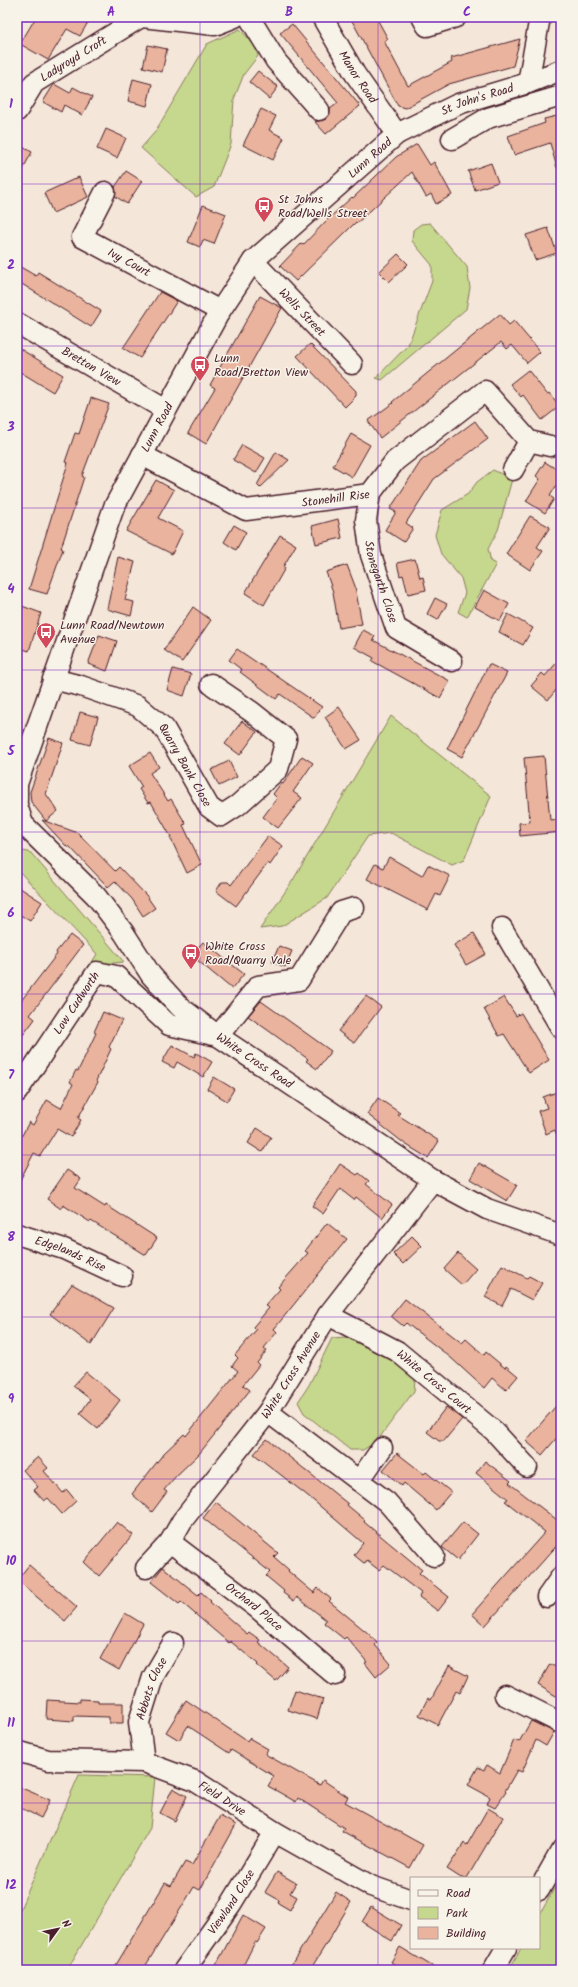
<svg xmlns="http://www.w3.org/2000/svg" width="578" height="1987" viewBox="0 0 578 1987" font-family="Kalam,sans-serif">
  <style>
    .green { fill: #c6d88d; stroke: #887c5c }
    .building { fill: #e9b39d; stroke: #4a1f2b }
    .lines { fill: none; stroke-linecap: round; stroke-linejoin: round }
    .minor-casing { stroke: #4a1f2b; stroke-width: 23 }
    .minor { stroke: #f7f3e8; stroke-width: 20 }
    .grid { fill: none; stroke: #7b2cbf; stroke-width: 1; stroke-opacity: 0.55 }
    .labels { text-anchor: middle; stroke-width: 3; stroke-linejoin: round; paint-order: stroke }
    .street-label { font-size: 12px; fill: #4a1f2b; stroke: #f7f3e8 }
    .poi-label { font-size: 12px; fill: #4a1f2b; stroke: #f7f3e8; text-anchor: start }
    .neatline { fill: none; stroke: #7b2cbf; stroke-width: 1.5 }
    .grid-label { font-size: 13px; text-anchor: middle; font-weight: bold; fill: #7b2cbf }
  </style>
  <rect width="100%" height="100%" fill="#f4e6d9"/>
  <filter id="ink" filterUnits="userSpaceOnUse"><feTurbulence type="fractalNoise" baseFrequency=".025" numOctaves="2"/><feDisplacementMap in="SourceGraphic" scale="8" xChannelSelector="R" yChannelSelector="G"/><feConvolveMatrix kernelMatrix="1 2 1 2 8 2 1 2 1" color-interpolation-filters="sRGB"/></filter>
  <g filter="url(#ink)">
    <!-- green -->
    <path class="green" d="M240,29L255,46L258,56L244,74L234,99L231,144L214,187L196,197L141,148L155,132L207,44Z
      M430,223L467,267L470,288L466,309L382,380L376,378L408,345L432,281V265L412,241L413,230L421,224Z
      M493,470L512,479L498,530L488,549L491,562L496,564L467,617L458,612L465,593L461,578L441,554L435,535L442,510L468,494L477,482Z
      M391,716L491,796L464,860L452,865L391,833L368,836L327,898L282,926L260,929L293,880Z
      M24,851L31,853L124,962L101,964L89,967L97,954L17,869V859Z
      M346,1337L396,1362L415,1379L414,1391L377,1441L363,1450H350L304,1413L298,1402L309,1385L332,1338Z
      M79,1775L155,1777L150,1828L67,1970H17V1916Z
      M561,1876V1970H509L521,1948H539V1916Z"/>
    <!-- building -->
    <path class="building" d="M36,17H91L80,36L67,29L48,60L20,44Z
      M350,17H376L388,39L384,41L408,86L452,62L451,58L520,39L513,66L449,84L405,108L398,106Z
      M292,24L360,106L326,134L315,122L326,119L330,114V109L338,103L280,33Z
      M148,45L167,49L162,72L143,67Z
      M258,71L278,87L269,99L249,82Z
      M133,79L152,84L147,106L128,101Z
      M54,84L70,93L73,87L92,97L82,115L64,105L61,112L43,102Z
      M261,109L276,116L269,130L284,138L273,160L243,145Z
      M561,115V168H557L550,143L514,155L508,136L545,123L544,119Z
      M106,129L126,138L117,158L97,149Z
      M17,144L32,152L17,180Z
      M417,144L430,165L434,162L452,195L436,204L431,194L426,197L412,172L357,223L356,222L296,281L280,266L301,244L303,245L327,220L352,197L353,198L396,157Z
      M491,163L498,182L475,190L468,171Z
      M126,171L142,181L127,204L115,196V187Z
      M79,177L88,197L53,213L44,193Z
      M203,205L226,214L214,244L203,240L200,247L188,242Z
      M548,228L557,253L535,260L526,235Z
      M398,254L408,264L389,282L379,272Z
      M17,265L36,276L38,272L101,311L91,327L17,281Z
      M160,292L177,301L140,358L123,348Z
      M260,296L282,308L206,444L188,433L215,388L210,385Z
      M500,314L509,325L514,321L540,352L527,363L512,345L507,349L501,342L380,438L368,421L393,403L392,402Z
      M310,344L356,391V396L345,407L297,356Z
      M17,347L63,375L53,392L17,370Z
      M528,370L547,394L549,393L560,406L542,420L523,395L521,397L510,384Z
      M91,398L109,404L82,476L84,477L61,548L63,549L47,594L29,589L68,463L65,462L75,433L79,434Z
      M475,421L488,439L434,479L406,523L413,528L404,542L385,530L396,512L390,509L421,461Z
      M351,434L370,445L352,477L333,466Z
      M242,445L265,458L256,473L233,460Z
      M276,452L289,460L260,488L257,485Z
      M545,462L561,472V478L550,496L554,499L545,513L526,501L540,479L536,476Z
      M156,480L174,490L158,518L183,531L172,554L126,531Z
      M530,516L550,527L537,547L543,551L530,570L506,554Z
      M338,519L342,538L316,544L312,526Z
      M234,525L246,532L236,550L224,542Z
      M280,535L296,545L283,567L285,568L264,605L245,593Z
      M118,557L135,562L125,600L134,602L131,616L107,609Z
      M415,559L420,578L423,577L426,590L408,594L403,575L400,576L397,563Z
      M347,565L355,586L362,624L339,628L333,592L326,572Z
      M484,590L509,604L500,621L475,607Z
      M435,598L447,604L438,620L427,614Z
      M22,606L41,613L29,651L17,647V616H19Z
      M193,607L211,620L182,662L164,650Z
      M508,614L533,628L523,645L499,632Z
      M363,630L375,636L373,640L450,681L440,698L372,661L374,658L354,647Z
      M99,635L117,641L107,671L88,664Z
      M237,649L322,707L314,718L280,694L276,699L240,672L242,670L229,660Z
      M561,658V684L548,700L531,686L542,673L545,676Z
      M489,664L507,673L462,757L447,749Z
      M173,669L191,674L184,696L167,690Z
      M339,707L361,740L346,749L325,717Z
      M80,712L98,717L90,745L72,740Z
      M242,721L257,732L240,755L225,744Z
      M49,738L63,743L46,794L58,811L46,821L31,802L30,792Z
      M150,753L159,767L150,773L168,801L171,799L186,824L183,825L202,865L187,873L170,837H171L151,802L148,803L139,789L142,787L129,766Z
      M302,756L313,763L293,792L302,798L278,828L263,817L277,798L273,794L281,783L283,784Z
      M544,756L550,820L561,819V832L520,836L519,823L530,822L524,758Z
      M229,761L237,777L219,786L211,770Z
      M42,820L78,833L115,871L119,867L146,895L155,908L143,916L132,899L115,881L108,887L69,846L68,848Z
      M268,836L283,846L270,865L268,863L236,906L216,891L222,882H228L231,885Z
      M389,857L422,876L428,865L450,876L440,896L436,894L428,910L367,879L375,864L383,868Z
      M17,886L42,902L30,921L17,913Z
      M474,933L486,954L466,965L454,945Z
      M70,935L83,945L30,1015L35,1019L17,1043V1006L57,954L56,952Z
      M203,942L244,974L232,989L191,955Z
      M279,946L292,951L285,967L272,962Z
      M366,996L381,1007L354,1043L338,1031Z
      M504,997L516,1016L521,1013L549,1060L529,1073L504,1034L499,1036L484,1009Z
      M261,1001L331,1051L317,1069L306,1061L308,1059L248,1016Z
      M103,1012L122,1020L109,1047L111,1049L96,1081L98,1082L78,1118L81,1120L71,1137L57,1129L40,1156L34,1153L17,1186V1145L29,1122L33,1125L47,1100L61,1108L73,1084L70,1082L76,1070L78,1071L96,1033L94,1032Z
      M172,1045L194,1057L196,1053L212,1062L203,1077L177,1062L174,1068L162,1062Z
      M214,1077L234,1089L227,1101L207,1089Z
      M557,1092L561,1102V1141H559L555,1130L546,1134L538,1111L547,1108L543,1097Z
      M378,1098L400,1113L398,1115L439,1141L428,1158L405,1144L367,1114Z
      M257,1128L271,1137L262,1152L248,1143Z
      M479,1163L517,1185L507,1201L470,1179Z
      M340,1164L357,1175L359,1173L369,1181L366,1184L392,1205L382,1218L356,1197L354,1200L340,1189L323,1214L312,1206Z
      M67,1170L81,1179L75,1188L105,1207L106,1205L157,1238L146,1255L91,1221L90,1222L63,1205L61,1209L47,1199Z
      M327,1223L347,1239L274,1329L277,1332L264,1348L267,1350L257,1363L259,1365L243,1385L250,1390L199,1454L176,1476L164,1490L167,1492L152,1512L132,1494L164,1453L184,1434L186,1436L238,1371L232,1366L238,1358L235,1355L256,1330L253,1327L269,1308L265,1306L280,1289L278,1287L308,1253L305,1251Z
      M412,1236L422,1246L403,1264L393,1254Z
      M458,1253L476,1269L462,1285L444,1269Z
      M502,1265L527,1278L529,1276L542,1283L532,1300L511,1289L502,1306L485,1297Z
      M72,1284L114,1308L91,1345L50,1314Z
      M405,1299L462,1343L466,1339L484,1355L486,1352L505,1368L506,1366L518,1376L506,1390L492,1378L484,1388L450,1357L406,1323L403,1326L391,1316Z
      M86,1372L120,1400L98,1429L80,1414L90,1399L73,1386Z
      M561,1400V1433L542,1455L526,1441Z
      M446,1407L462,1419L444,1441H439L427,1432Z
      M267,1439L348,1504L347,1505L365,1520L364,1522L422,1570L419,1573L449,1597L438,1611L419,1597L421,1593L384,1565L379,1570L367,1561L365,1564L354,1555L363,1543L308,1496L254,1454Z
      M397,1453L424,1474L426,1472L451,1492L436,1510L404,1483L402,1486L383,1470Z
      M38,1457L48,1468L44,1471L63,1493L67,1490L76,1501L62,1514L48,1498L44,1501L34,1490L38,1487L23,1470Z
      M485,1461L511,1481L509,1483L561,1523V1541L485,1626L472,1614L545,1532L505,1501L508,1499L476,1473Z
      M216,1502L278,1553L274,1557L289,1570L288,1571L314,1593L318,1588L331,1599L329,1601L369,1634L377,1643L375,1645L391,1664L376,1677L365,1663L367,1662L346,1637L344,1639L324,1623L326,1620L297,1597L294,1601L283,1593L284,1591L266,1576L270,1572L203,1518Z
      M117,1522L133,1535L99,1576L84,1562Z
      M463,1522L478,1534L458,1560L442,1547Z
      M29,1565L77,1607L65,1621L17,1580Z
      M163,1567L198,1595L201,1592L211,1601L210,1602L247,1634L249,1632L260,1640L258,1642L288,1667L276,1681L257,1665L258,1664L230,1641L229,1643L181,1602L179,1604L151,1582Z
      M125,1613L143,1624L119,1670L100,1659Z
      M550,1664L561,1670V1699L538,1685Z
      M449,1666L468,1676L460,1693L456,1691L438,1725L419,1715L428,1698L431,1700Z
      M295,1690L323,1699L317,1719L288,1710Z
      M80,1699L98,1700V1703H123V1723H109V1717L74,1716V1721L46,1719L47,1700L80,1702Z
      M186,1700L247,1741L249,1738L268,1749L265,1754L320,1785L323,1780L348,1797L345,1802L423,1845L410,1868L342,1831L344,1828L298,1798L296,1802L268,1786L274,1776L231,1750L229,1753L188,1726L179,1740L166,1732Z
      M531,1721L554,1732L546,1746L536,1740L522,1772L517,1770L505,1791L506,1792L495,1808L487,1804L490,1797L468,1785L478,1767L484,1770L487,1765L500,1773L514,1740L519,1742Z
      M17,1786L50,1800L41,1818L17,1806Z
      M173,1788L187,1796L175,1821L160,1813Z
      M488,1808L503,1817L467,1878H461L447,1869L464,1843L467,1845Z
      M220,1816L236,1825L200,1890L194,1887L143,1970H113L165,1883L171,1886L185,1862L192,1865Z
      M277,1872L296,1883L290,1893L297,1897L290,1910L278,1903L279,1900L265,1892Z
      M336,1892L351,1902L325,1946L310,1970H288Z
      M371,1907L401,1925L392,1941L362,1922Z
      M243,1915L266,1929L257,1943L255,1942L241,1970H225L216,1965Z
      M400,1947L415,1956L439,1970H403L391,1962Z"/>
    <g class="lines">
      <!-- minor casing -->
      <g class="minor-casing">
        <g id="minor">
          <path d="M142,17L215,25L235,17"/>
          <path d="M249,17L276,61L319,110"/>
          <path id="s1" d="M322,17L355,74L397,134"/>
          <path d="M422,17L427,26L456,17"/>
          <path d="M528,83L540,17"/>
          <path id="s2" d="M17,111L34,83L141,17"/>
          <path d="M452,139L488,118L561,96"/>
          <path id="s3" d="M105,192L82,237L220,311"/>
          <path id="s4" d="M253,261L352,364"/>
          <path id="s5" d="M17,323L166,410"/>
          <path d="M529,441L550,446"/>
          <path id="s6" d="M142,455L246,510L370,494L395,461L485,391L529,441L513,470"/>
          <path id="s7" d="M370,494L366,520L371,555L396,628L452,661"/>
          <path id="s8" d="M53,679L81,686L138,706L164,728L209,807L221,816L238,805L278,769L286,739L252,712L211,684"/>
          <path id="s9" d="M17,800V784L114,507L220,311L253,261L397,134L458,104L528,83L561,70"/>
          <path id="s10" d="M17,805L23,824L96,896L124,933L151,975L180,1007L218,1036L433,1180L487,1209L561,1235"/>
          <path d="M502,928L561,1028"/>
          <path id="s11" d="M17,1092L97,972L116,976L169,1025L218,1036L258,986L299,980L341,912L354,908"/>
          <path id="s12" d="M17,1234L64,1249L122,1276"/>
          <path id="s13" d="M328,1315L397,1351L494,1431L527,1467"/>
          <path d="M268,1412L387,1502L434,1556"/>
          <path d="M359,1481L382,1448"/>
          <path id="s14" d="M170,1542L256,1607L335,1675"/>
          <path id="s15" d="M146,1568L170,1542L182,1521L200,1498L268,1412L328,1315L433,1180"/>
          <path d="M547,1597L561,1577"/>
          <path d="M505,1695L561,1723"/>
          <path id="s16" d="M17,1751L48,1760L144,1762L195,1781L275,1832L371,1886L411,1900"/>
          <path id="s17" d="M144,1762L139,1722L153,1677L173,1643"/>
          <path d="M539,1890L561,1851"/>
          <path id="s18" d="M184,1970L231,1904L275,1832"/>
          <path d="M493,1970L506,1948"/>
        </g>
      </g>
      <!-- minor -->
      <use href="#minor" class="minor"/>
    </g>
  </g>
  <!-- grid -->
  <path class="grid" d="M200,17V1970M378,17V1970M17,184H561M17,346H561M17,508H561M17,670H561M17,832H561M17,994H561M17,1155H561M17,1317H561M17,1479H561M17,1641H561M17,1803H561"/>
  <!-- icons -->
  <defs>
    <g id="bus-pin" transform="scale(1)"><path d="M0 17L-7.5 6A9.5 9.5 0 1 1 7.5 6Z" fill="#d1495b" stroke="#f7f3e8"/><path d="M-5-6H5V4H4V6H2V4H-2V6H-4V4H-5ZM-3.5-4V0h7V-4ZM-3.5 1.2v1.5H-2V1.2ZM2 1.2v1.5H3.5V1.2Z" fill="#fff"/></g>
  </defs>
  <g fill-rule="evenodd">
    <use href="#bus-pin" x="264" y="206"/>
    <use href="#bus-pin" x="200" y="365"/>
    <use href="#bus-pin" x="46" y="632"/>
    <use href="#bus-pin" x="191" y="953"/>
  </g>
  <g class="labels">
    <!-- street labels -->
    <g class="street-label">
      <text dy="4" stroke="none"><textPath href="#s2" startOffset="79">Ladyroyd Croft</textPath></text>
      <text dy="4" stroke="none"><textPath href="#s1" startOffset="70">Manor Road</textPath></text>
      <text dy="4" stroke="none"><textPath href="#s9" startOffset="872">St John's Road</textPath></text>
      <text dy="4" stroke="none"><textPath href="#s9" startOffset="748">Lunn Road</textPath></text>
      <text dy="4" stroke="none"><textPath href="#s3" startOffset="104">Ivy Court</textPath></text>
      <text dy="4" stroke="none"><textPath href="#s4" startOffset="71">Wells Street</textPath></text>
      <text dy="4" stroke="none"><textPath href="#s5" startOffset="86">Bretton View</textPath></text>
      <text dy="4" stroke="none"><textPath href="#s9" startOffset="400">Lunn Road</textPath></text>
      <text dy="4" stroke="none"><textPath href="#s6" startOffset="208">Stonehill Rise</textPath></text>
      <text dy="4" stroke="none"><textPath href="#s7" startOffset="90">Stonegarth Close</textPath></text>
      <text dy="4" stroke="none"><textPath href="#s8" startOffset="166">Quarry Bank Close</textPath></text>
      <text dy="4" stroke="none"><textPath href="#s11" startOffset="107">Low Cudworth</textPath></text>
      <text dy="4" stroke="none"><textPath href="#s10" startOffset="354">White Cross Road</textPath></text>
      <text dy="4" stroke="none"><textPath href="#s12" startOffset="57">Edgelands Rise</textPath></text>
      <text dy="4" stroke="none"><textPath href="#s15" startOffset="242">White Cross Avenue</textPath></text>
      <text dy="4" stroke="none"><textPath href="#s13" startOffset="126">White Cross Court</textPath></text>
      <text dy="4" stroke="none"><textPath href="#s14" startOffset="106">Orchard Place</textPath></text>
      <text dy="4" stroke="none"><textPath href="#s17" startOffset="76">Abbots Close</textPath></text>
      <text dy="4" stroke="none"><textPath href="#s16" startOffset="215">Field Drive</textPath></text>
      <text dy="4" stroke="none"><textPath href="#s18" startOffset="83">Viewland Close</textPath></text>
    </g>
    <!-- poi labels -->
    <g class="poi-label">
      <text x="278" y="203">St Johns<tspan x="278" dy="14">Road/Wells Street</tspan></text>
      <text x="214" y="362">Lunn<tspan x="214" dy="14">Road/Bretton View</tspan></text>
      <text x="60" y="629">Lunn Road/Newtown<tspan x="60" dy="14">Avenue</tspan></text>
      <text x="205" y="950">White Cross<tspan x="205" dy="14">Road/Quarry Vale</tspan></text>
    </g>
  </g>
  <!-- margin -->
  <rect width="578" height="1987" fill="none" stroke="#f7f3e8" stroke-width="44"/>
  <!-- legend -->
  <rect x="410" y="1877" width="130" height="72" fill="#f7f3e8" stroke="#b29e9c"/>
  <rect x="418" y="1890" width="20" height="6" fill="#f7f3e8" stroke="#b29e9c"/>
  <text x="446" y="1897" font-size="12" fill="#4a1f2b">Road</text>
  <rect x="418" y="1907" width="20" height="12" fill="#c6d88d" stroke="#b29e9c"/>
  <text x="446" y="1917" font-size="12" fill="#4a1f2b">Park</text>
  <rect x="418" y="1927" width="20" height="12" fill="#e9b39d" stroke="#b29e9c"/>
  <text x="446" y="1937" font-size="12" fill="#4a1f2b">Building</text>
  <!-- north arrow -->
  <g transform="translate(58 1929) rotate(57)" stroke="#f7f3e8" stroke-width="3" paint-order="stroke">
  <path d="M0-3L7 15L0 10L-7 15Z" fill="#4a1f2b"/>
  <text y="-6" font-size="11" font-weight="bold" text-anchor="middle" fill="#4a1f2b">N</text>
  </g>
  <rect x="22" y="22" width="534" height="1943" class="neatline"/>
  <g class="grid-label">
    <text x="111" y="16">A</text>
    <text x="289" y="16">B</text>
    <text x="467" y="16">C</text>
    <text x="11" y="108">1</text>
    <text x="11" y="269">2</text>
    <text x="11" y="431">3</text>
    <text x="11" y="593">4</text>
    <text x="11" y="755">5</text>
    <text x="11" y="917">6</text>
    <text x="11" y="1079">7</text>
    <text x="11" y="1241">8</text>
    <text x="11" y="1403">9</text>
    <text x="11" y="1565">10</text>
    <text x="11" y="1727">11</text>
    <text x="11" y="1889">12</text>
  </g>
</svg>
